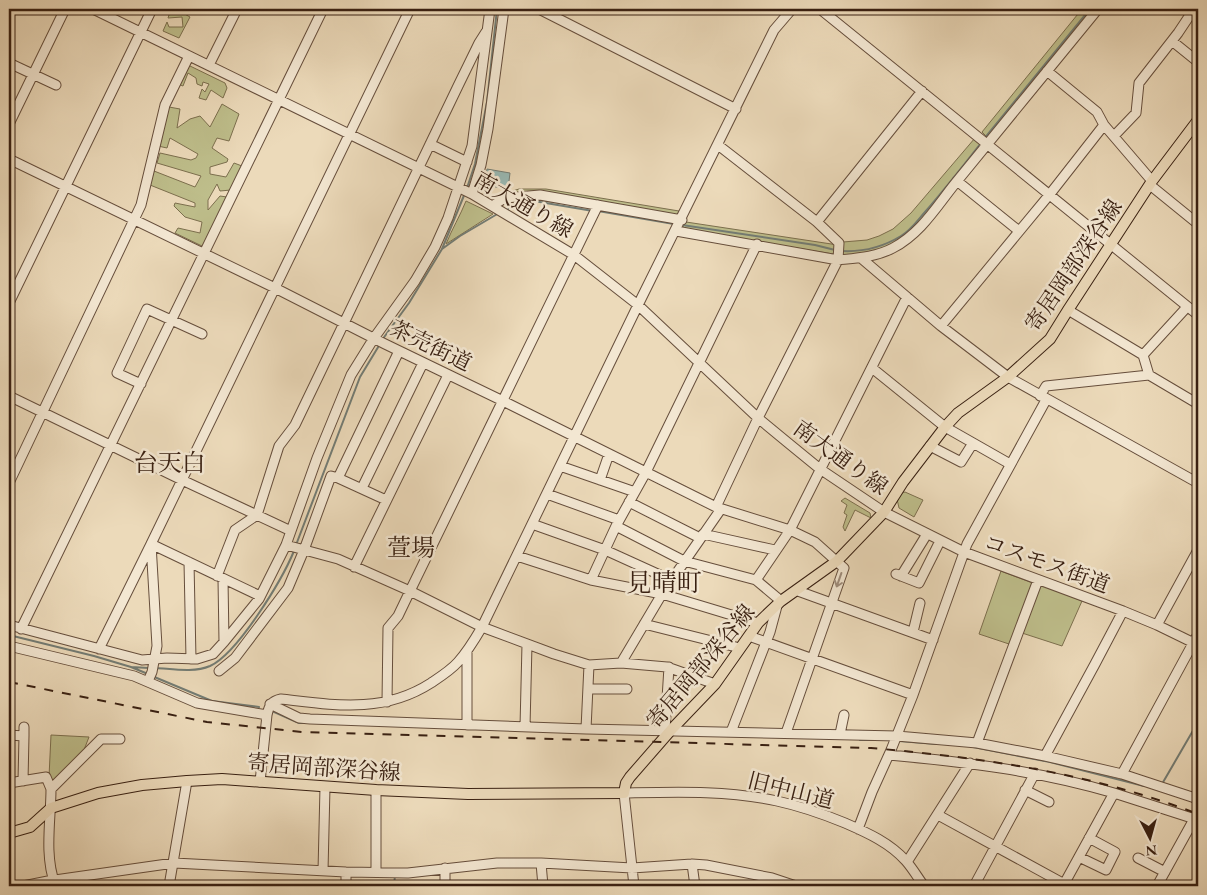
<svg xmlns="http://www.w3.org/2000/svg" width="1207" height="895" viewBox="0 0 1207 895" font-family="'EB Garamond','Noto Serif JP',serif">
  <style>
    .green { fill: #bebe8b; stroke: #7c6f4e }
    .water { fill: #99bab5; stroke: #737c74 }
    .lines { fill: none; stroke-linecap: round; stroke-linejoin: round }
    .stream { stroke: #737c74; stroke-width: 2 }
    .minor-casing { stroke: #664e3c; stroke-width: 11 }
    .major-casing { stroke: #392012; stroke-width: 12 }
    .minor { stroke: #f3e7d2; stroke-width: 9 }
    .major { stroke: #ecdaba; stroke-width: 10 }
    .rail { stroke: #392012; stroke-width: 2; stroke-dasharray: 9 9; stroke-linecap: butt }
    .oneway { stroke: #9f8d7c }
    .labels { text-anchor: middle; stroke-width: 5; stroke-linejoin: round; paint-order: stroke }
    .street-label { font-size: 22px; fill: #392012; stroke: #f3e7d2 }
    .neighbourhood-label { font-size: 24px; fill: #392012; stroke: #f3e7d2 }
    .quarter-label { font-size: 25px; fill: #392012; stroke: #f3e7d2 }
  </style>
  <rect width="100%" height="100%" fill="#ecdaba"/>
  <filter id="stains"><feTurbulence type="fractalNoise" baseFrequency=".004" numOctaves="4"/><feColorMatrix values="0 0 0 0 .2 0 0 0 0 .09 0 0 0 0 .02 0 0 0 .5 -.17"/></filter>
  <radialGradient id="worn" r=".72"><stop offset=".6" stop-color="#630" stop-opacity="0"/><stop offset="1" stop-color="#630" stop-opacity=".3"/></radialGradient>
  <!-- green -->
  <path class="green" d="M1082,9H1095L989,139L982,132Z
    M170,12H181L190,17L179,38L163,31L167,22L169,27H183L182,17L168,18Z
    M188,65L225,83L227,88L223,98L211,90L206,100L199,98L202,89L205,92L209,84L203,82L202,86L197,84L196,78L188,73L183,86L178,84Z
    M222,104L239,114L229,141L217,138L212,148L228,159L227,162L210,167V174L226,177L234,163L242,166L231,190L220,191L217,184L208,200V210L220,196L227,197L205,245L202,246L175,233L178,228L200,233L202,222L185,217L174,206L175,203L195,207V203L150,185L154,171L195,187L201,176L157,163L160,153L191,160L196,158L198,154L170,138L167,148L158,146L169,107L180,109L177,128L190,119L200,116L210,127Z
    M975,138L984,146L922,223L892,246L860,256L839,255L682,229L686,222L838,245L843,251V242L867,240L879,236L893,229L911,213Z
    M519,189H546L679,211L673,224L592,208L530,199L513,203L506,193Z
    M466,201L493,214L446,244C452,229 460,216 466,201Z
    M905,492L923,500L914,517L899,508L897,499L901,493Z
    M845,498L870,513L871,518L855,510L845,531L843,527L847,515L844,513L847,505L841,501Z
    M1001,571L1033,583L1012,645L979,634Z
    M1040,584L1082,601L1062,646L1022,633Z
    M51,735L89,737L82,755L54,783L49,777Z"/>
  <!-- water -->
  <path class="water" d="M487,169L510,173L508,189L484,185Z"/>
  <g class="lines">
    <!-- stream -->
    <path class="stream" d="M984,139L1090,9
      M467,188L475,164L487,102L497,9
      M506,210L521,202L534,201L593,211
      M598,211L674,224
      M682,225L815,245L835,250
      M442,249L460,236L499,213
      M842,251C862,252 883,247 901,236C911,230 917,221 925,212C945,189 963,166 981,143
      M382,340L409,303L442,249L465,193
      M296,545L360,377L380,344
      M9,635L94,656L131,667L148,674
      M131,667L149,668
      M156,668C173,669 194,673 210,666C238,653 282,580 294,551
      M152,676L212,701L259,707
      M272,711L299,723H306
      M860,740H892
      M899,741L936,744
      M973,747L1050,762L1144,786
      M1162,784L1198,722
      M1191,801L1198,805
      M394,886L395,875"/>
    <!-- minor casing -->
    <g class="minor-casing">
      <path id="minor" d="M93,9L472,194L574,255L638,305L758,418L787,442L820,469L884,512L964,552L1123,611L1157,625L1198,645
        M539,9L736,109
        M820,9L1198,315
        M1172,41L1198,62
        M9,63L56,85
        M209,65L237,9
        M1047,71L1097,112L1104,125L1152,181
        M9,124L65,9
        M1114,136L1136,113L1139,83L1178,33L1194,9
        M430,144L467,162
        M9,159L275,288L385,344L503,401L716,507L790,530L815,542L844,568L786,733
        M957,181L1019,231
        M1150,185L1198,224
        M472,194L481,165L488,129L504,9
        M492,206L505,198L540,195L682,220
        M817,222L922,91
        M676,231L838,260C857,258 876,257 893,248C922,233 938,204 958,180C1005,123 1051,66 1098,9
        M861,258L941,326L1008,377L1198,483
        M9,303L152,9
        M1068,310L1143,355L1149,375L1198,404
        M941,326L1050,194L1104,125
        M1143,355L1187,307
        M872,368L945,427L1010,464
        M141,384L117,373L147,309L202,334
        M9,396L182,480L291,531
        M1040,396L1046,386L1149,375
        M930,446L961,462L973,443
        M560,466L635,492
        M600,480L609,454
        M9,483L141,205L165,105L189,56
        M362,488L423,363
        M547,494L619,520
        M386,500L338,478L399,351
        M629,502L700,538
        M716,507L758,418L838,260L839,243L817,222L718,145
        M532,524L605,550L671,580
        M616,526L684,561L756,580L781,601
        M703,534L775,550
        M286,545L338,559L410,591L482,627L554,654L589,665L621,663L667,667L715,684
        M517,556L591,580L662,594L758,623
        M189,562L191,659
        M354,567L448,375
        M896,574L919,583L940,541
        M217,576L235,530L257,515L279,446L295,425L458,86L479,43L486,32
        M901,576L927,534
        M223,579L224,642
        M591,580L616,526L646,472L757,244
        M756,580L790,530L907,297
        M798,591L933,640
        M644,624L740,648
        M9,625L142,660L167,658L197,659L213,654L224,642L259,599L286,545L317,458L351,375L374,338L415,281L435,247L448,218L472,146L490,9
        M1157,625L1198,550
        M21,629L323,9
        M913,632L920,603
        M749,636L913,695
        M9,646L134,676L197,703L267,715
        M99,649L151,544L260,596
        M621,663L662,594L721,509
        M219,671L235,658L288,588L304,550L331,476L338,478
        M148,681L152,672L157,646L151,544L410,9
        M588,689H627
        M387,702L388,628L398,616L410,591L598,205
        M270,704L299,718L310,719L586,729L897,736L977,743L1045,756L1122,774L1198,799
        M467,725V651
        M525,727L527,644
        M586,729L589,665
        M665,730L669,667
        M731,732L770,632L777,606
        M840,734L844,715
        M9,735L24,736V727
        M977,743L1038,580
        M889,755C965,762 1040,771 1114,793L1063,886
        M1045,756L1095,664L1123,611
        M1122,774L1198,634
        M23,781L24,736
        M260,782L267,715C269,706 271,701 281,699C334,705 383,714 431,683C440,677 451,670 458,662C468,651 475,639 482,627L638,305L774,30L792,9
        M9,783L46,777L51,789
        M1025,790L1049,802
        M1114,793L1198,820
        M938,815L1068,886
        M858,829L872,792L891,750L913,695L967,544L1046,400
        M1079,857L1106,870L1115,852L1089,838
        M1138,858L1165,872
        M907,862L970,763
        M541,863L543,886
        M692,864L695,886
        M323,871L325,787
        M376,872V790
        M55,884C44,855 51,819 51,789L101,739H120
        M23,886L48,881L174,863L346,872L408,873L497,863H541L632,868L692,864L706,865L772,878L796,886
        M169,886L187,781
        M346,886V872
        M445,886V868
        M634,886L624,793C675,792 727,790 777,801C800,806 823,814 845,823C868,833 890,843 906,861C913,869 918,878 924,886
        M974,886L1035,773
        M1157,886L1198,812"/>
    </g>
    <!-- major casing -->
    <g class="major-casing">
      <path id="major" d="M9,833L30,827L51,808L98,793L142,785L187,781L222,779L376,790L468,794L624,793L626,783L630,777L671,730L715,684L758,623L781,601L837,561L884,512L903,482L945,427L958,413L1008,377L1050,339L1068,310L1152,181L1198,120"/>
    </g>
    <!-- minor -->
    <use href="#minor" class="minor"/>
    <!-- major -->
    <use href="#major" class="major"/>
    <!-- rail -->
    <path class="rail" d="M9,682L207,722L302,732L871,748C985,758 1091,773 1198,814"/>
  </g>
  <!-- one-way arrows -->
  <defs><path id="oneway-shaft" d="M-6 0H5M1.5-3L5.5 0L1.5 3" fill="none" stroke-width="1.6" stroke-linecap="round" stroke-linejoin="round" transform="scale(1.25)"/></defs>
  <use class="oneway" href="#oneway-shaft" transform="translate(839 580) rotate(109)"/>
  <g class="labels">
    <!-- street labels -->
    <g class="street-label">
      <text transform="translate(524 204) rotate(30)" y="8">南大通り線</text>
      <text transform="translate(1073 265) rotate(-56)" y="8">寄居岡部深谷線</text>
      <text transform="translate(431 345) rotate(26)" y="8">茶売街道</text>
      <text transform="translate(841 457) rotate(36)" y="8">南大通り線</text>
      <text transform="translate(1047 563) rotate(20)" y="8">コスモス街道</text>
      <text transform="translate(700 666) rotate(-50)" y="8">寄居岡部深谷線</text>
      <text transform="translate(324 767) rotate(4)" y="8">寄居岡部深谷線</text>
      <text transform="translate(791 790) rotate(14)" y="8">旧中山道</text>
    </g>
    <!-- neighbourhood labels -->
    <g class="neighbourhood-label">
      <text x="170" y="471">台天白</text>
      <text x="411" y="556">萱場</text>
    </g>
    <!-- quarter labels -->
    <g class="quarter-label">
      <text x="664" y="591">見晴町</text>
    </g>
  </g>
  <!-- margin -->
  <rect width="1207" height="895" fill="none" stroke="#ecdaba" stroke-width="30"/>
  <rect x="10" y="10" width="1187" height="875" fill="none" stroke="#392012" stroke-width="2.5"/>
  <rect x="15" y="15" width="1177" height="865" fill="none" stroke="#392012"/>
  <!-- north arrow -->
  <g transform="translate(1150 838) rotate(174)" stroke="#f3e7d2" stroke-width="4" paint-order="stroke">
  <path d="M0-4L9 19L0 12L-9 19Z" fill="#392012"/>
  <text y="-8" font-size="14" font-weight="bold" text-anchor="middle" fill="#392012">N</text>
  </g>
  <rect width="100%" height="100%" filter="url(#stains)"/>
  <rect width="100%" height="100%" fill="url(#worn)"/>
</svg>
